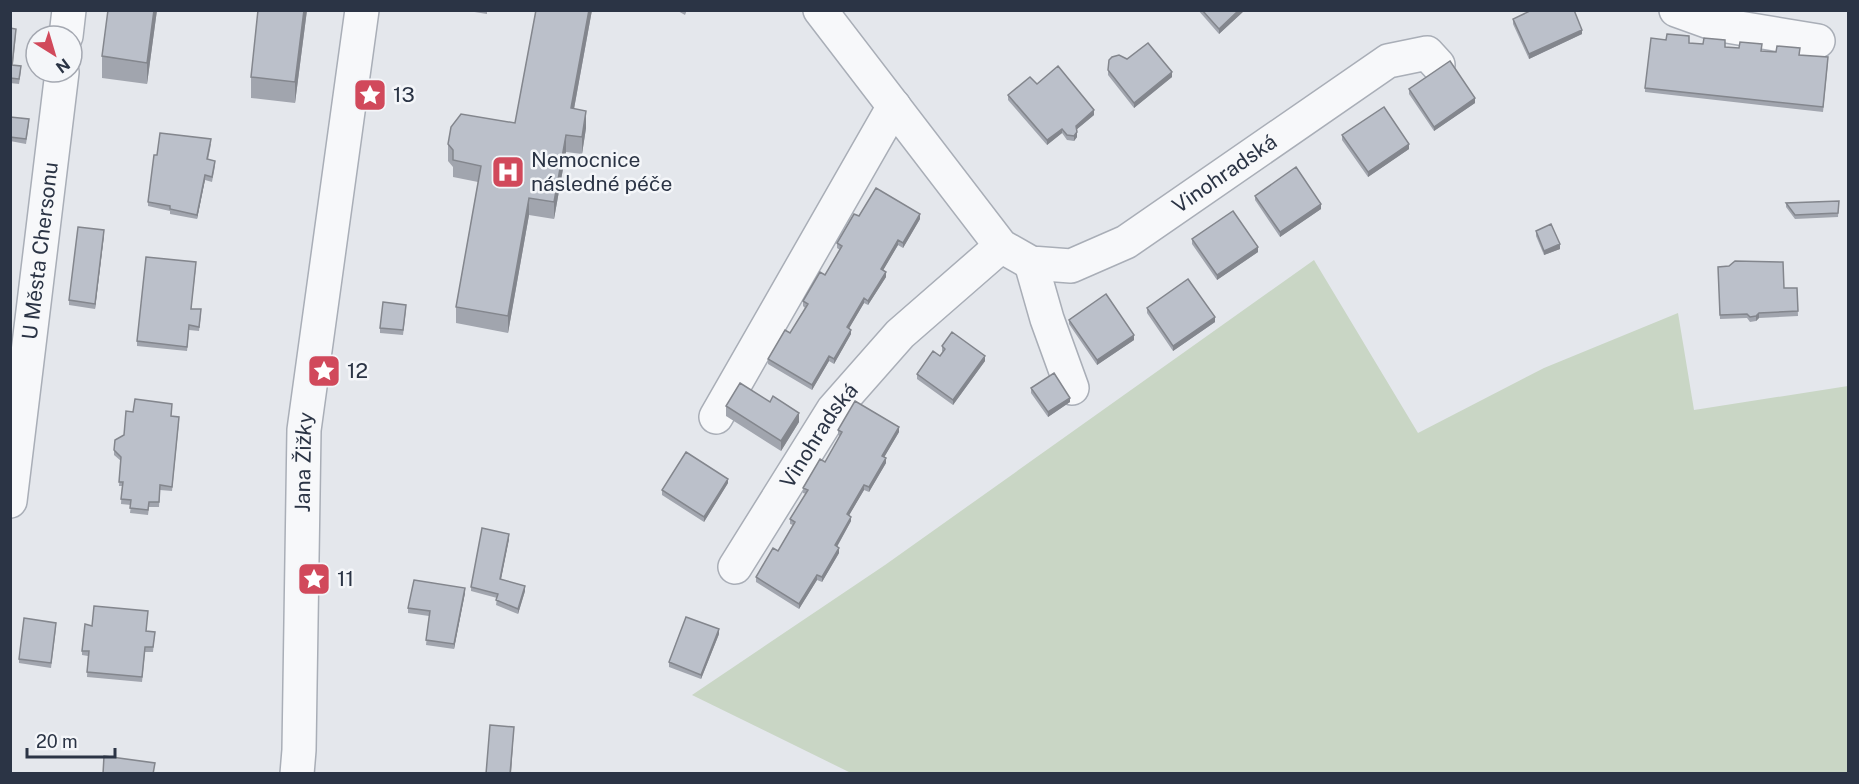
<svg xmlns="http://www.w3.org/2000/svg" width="1859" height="784" viewBox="0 0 1859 784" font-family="'Public Sans',sans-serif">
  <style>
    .green { fill: #c9d6c5 }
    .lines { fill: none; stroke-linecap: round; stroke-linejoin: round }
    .minor-casing { stroke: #a9aeb7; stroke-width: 36 }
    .minor { stroke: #f7f8fa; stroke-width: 33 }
    .wall { fill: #a1a5ae }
    .shaded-wall { fill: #83868d }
    .building { fill: #bbc0ca; stroke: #83868d; stroke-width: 1.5 }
    .labels { text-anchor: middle; stroke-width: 5; stroke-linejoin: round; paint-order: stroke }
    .poi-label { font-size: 21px; fill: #2b3445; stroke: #f4f6f9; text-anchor: start }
    .street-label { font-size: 21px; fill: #2b3445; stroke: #f4f6f9 }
  </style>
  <rect width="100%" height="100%" fill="#e4e7ec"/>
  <!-- green -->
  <path class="green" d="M1314,260L1418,433L1544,368L1678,313L1694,410L1848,386V773H851L692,695L885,565Z"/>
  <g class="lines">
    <!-- minor casing -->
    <g class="minor-casing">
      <g id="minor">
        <path id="s1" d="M820,10L1001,246L1031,263L1071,266L1126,242L1388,61L1427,53L1438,65"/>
        <path d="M1676,10L1715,24L1818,41"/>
        <path d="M66,36L69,10"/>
        <path d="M1031,263L1047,319L1072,388"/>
        <path d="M716,417L894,106"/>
        <path id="s2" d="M10,501L62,72"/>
        <path id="s3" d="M735,567L833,410L900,334L1001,246"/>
        <path id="s4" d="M297,774L299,750L304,430L362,10"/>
      </g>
    </g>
    <!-- minor -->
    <use href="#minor" class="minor"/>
  </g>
  <!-- wall -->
  <path class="wall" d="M157,10L147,84L102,78V56Z
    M307,10L295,103L251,98V77Z
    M462,10H487V14Z
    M536,10H592L574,109L586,128L582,154L566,152L554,219L529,215L508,333L456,323V307L478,182L453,177V167L448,161V144L515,123Z
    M676,10H687L685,15Z
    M1198,10H1245L1219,34Z
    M1513,19L1582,34L1529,59L1513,24Z
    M10,28L16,34L13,65L21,71L19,84L10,83Z
    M1689,43L1799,55L1828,62L1823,112L1645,92V88Z
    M1108,70L1172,77L1134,108L1108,75Z
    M1037,84L1094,115L1077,129V137L1074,141L1067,140L1062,133L1047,145L1008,100V95Z
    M1409,89L1475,103L1434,131L1409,94Z
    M10,117L29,124L26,144L10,141Z
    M1342,135L1409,149L1368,177L1342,140Z
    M211,144L208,160L215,166L212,182L205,180L197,219L170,214V211L148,206V202L157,155Z
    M1255,196L1321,209L1280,237L1255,200Z
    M1839,201L1838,217L1795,219L1786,207V203Z
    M920,219L903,248L898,245L883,270L886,277L868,305L864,303L849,328L851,334L834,364L829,361L812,390L768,364V359L790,333L805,308L803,306V301L825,275L840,250L837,248V243Z
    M1536,231L1560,249L1544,255L1536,236Z
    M104,235L95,309L69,305V300Z
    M1192,239L1258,252L1217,280L1192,244Z
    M196,267L191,309L201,314L199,331L189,330L187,351L137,346V341Z
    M1718,267L1784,288H1797L1798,316L1759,318L1756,321L1750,322L1747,318L1720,319Z
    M1147,308L1215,322L1173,351L1147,313Z
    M406,310L403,335L380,333V328Z
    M1069,320L1134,340L1097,365L1069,324Z
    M942,346L985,361L953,405L917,379V374L940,356L943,352L942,351Z
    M1031,388L1070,402L1048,417L1031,393Z
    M726,406L799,422L781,451L726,416Z
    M172,416L179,422L172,491L160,490L159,507H149L148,515L130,513L131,505L121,504L122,486H119L121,461L114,455V450Z
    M838,430L899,432L884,457L886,463L869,492L864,490L849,515L851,521L837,547L839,553L822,582L817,580L799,609L756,582V577L778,551L793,525L790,524V519L806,494L803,493V488L825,462L840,436L838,435Z
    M728,483L704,522L662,495V490Z
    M509,539L501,579L525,591L518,614L496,605L497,598L471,591V587Z
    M465,593L454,649L426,645L429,616L408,613V608Z
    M92,626L155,632L153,652H145L142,682L87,677L88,656L82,655V651Z
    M56,628L51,668L19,663V659Z
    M719,634L701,679L669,667V662Z"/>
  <!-- shaded-wall -->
  <path class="shaded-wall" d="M154,10H157L147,84V63Z
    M304,10H307L295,103V82Z
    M589,10H592L571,125V108Z
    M1239,10H1245L1219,34V29Z
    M1582,30V34L1529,59V54Z
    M1172,72V77L1134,108V103Z
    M1475,98V103L1434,131V127Z
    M1094,110V115L1076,130V126Z
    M586,111V128L582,154V137Z
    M1062,129V133L1047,145V140Z
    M1077,132V137L1074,141V136Z
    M566,135V152L554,219V202Z
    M1409,144V149L1368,177V172Z
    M205,175V180L197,219V215Z
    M529,198V215L508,333V316Z
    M1321,204V209L1280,237V232Z
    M920,214V219L903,248V243Z
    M104,230V235L95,309V304Z
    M898,240V245L881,274V269Z
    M1560,244V249L1544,255V251Z
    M1258,247V252L1217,280V275Z
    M886,272V277L868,305V301Z
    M864,298V303L847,332V327Z
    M1759,313V318L1756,321V316Z
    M1215,317V322L1173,351V346Z
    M851,330V334L834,364V359Z
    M1134,335V340L1097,365V360Z
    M829,356V361L812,390V385Z
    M985,356V361L953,405V400Z
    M1070,398V402L1048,417V412Z
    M799,413V422L781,451V441Z
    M899,427V432L882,461V456Z
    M886,458V463L869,492V487Z
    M728,479V483L704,522V517Z
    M864,485V490L847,519V514Z
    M851,517V521L835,550V545Z
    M509,534V539L500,584V579Z
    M839,548V553L822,582V577Z
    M817,575V580L799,609V604Z
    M525,586V591L518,614V609Z
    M465,588V593L454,649V644Z
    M719,629V634L701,679V675Z
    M514,727L511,774H510Z"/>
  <!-- building -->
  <path class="building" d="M108,10H154L147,63L102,56Z
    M258,10H304L295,82L251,77Z
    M536,10H589L571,108L586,111L582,137L566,135L554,202L529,198L508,316L456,307L481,166L453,160V150L448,144L451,127L461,114L515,123Z
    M1202,10H1239L1219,29Z
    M1532,10H1574L1582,30L1529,54L1513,19Z
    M10,28L16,29L12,65L21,66L19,79L10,78Z
    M1667,34L1689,36V43L1703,44L1704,38L1725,40V47L1739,48L1740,42L1762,44L1761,51L1776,52L1777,46L1800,48L1799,55L1828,57L1823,107L1645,88L1651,38L1666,40Z
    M1148,43L1172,72L1134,103L1108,70L1109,60L1112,57L1119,55L1127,59Z
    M1450,61L1475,98L1434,127L1409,89Z
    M1058,66L1094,110L1076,126L1077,132L1074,136L1067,135L1062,129L1047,140L1008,95L1030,77L1037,84Z
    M1384,107L1409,144L1368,172L1342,135Z
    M10,117L29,119L26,139L10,137Z
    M160,133L211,139L207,159L215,161L212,177L205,175L197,215L170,209V206L148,202L154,155H157Z
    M1296,167L1321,204L1280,232L1255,196Z
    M876,188L920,214L903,243L898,240L881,269L886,272L868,301L864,298L847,327L851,330L834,359L829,356L812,385L768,359L785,330L790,333L808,304L803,301L820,272L825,275L842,246L837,243L854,214L859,216Z
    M1839,201L1838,213L1795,215L1786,203Z
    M1233,211L1258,247L1217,275L1192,239Z
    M1551,224L1560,244L1544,251L1536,231Z
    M78,227L104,230L95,304L69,300Z
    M146,257L196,262L191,309H201L199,327L189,325L187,347L137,341Z
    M1735,261L1783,262L1784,288H1797L1798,311L1759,313L1756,316L1750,317L1747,314L1720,315L1718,267L1729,266Z
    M1188,279L1215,317L1173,346L1147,308Z
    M1106,294L1134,335L1097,360L1069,320Z
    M383,302L406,305L403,330L380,328Z
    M952,332L985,356L953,400L917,374L933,351L940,356L945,349L942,346Z
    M1054,373L1070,398L1048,412L1031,388Z
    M740,383L770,402L773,396L799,413L781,441L726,406Z
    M135,399L172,404L171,416L179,417L172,487L160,485L159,502H149L148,510L130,508L131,500L121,499L123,482H119L121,457L114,450L115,440L124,435L126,411L133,412Z
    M855,401L899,427L882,456L886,458L869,487L864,485L847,514L851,517L835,545L839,548L822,577L817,575L799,604L756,577L773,548L778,551L795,522L790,519L808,490L803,488L820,459L825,462L842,432L838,430Z
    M686,452L728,479L704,517L662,490Z
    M482,528L509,534L500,579L525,586L518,609L496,600L498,594L471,587Z
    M414,580L465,588L454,644L426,640L430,611L408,608Z
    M94,606L148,611L146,631L155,632L153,647H145L142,677L87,672L89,651H82L85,624L92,626Z
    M686,617L719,629L701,675L669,662Z
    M24,618L56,623L51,663L19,659Z
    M490,725L514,727L510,774H486Z
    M104,756L155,763L153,774H103Z"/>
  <!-- icons -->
  <defs>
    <g id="sight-square" transform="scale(1.725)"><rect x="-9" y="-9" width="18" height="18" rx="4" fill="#d1495b" stroke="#f4f6f9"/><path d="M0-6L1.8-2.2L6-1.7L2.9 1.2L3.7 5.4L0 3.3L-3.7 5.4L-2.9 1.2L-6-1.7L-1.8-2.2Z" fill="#fff"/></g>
    <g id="hospital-square" transform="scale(1.725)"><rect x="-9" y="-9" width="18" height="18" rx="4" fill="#d1495b" stroke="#f4f6f9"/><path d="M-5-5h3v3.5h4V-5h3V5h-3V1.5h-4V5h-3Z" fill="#fff"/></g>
  </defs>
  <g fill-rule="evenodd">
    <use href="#sight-square" x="370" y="95"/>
    <use href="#hospital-square" x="508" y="172"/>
    <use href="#sight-square" x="324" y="371"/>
    <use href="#sight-square" x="314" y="579"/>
  </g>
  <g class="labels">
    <!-- poi labels -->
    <g class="poi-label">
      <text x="393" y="102">13</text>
      <text x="531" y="167">Nemocnice<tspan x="531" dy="24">následné péče</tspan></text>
      <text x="347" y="378">12</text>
      <text x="337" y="586">11</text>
    </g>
    <!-- street labels -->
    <g class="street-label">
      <text dy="7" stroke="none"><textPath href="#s1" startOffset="552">Vinohradská</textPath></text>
      <text dy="7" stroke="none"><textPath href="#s2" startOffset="252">U Města Chersonu</textPath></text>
      <text dy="7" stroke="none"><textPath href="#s3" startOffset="156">Vinohradská</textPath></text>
      <text dy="7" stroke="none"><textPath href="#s4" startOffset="312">Jana Žižky</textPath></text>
    </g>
  </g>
  <!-- border -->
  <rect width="1859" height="784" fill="none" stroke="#2b3445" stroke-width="24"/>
  <!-- north arrow -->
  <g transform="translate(54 54) rotate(143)"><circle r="28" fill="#f4f6f9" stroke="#a4a8b1" stroke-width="1.5"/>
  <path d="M0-4.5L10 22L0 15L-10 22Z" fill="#d1495b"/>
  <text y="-9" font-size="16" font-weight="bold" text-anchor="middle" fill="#2b3445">N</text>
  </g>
  <!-- scale -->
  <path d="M27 748v9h88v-9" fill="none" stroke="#2b3445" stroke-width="3"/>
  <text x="36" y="748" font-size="18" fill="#2b3445" stroke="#f4f6f9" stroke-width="4.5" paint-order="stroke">20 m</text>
</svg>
